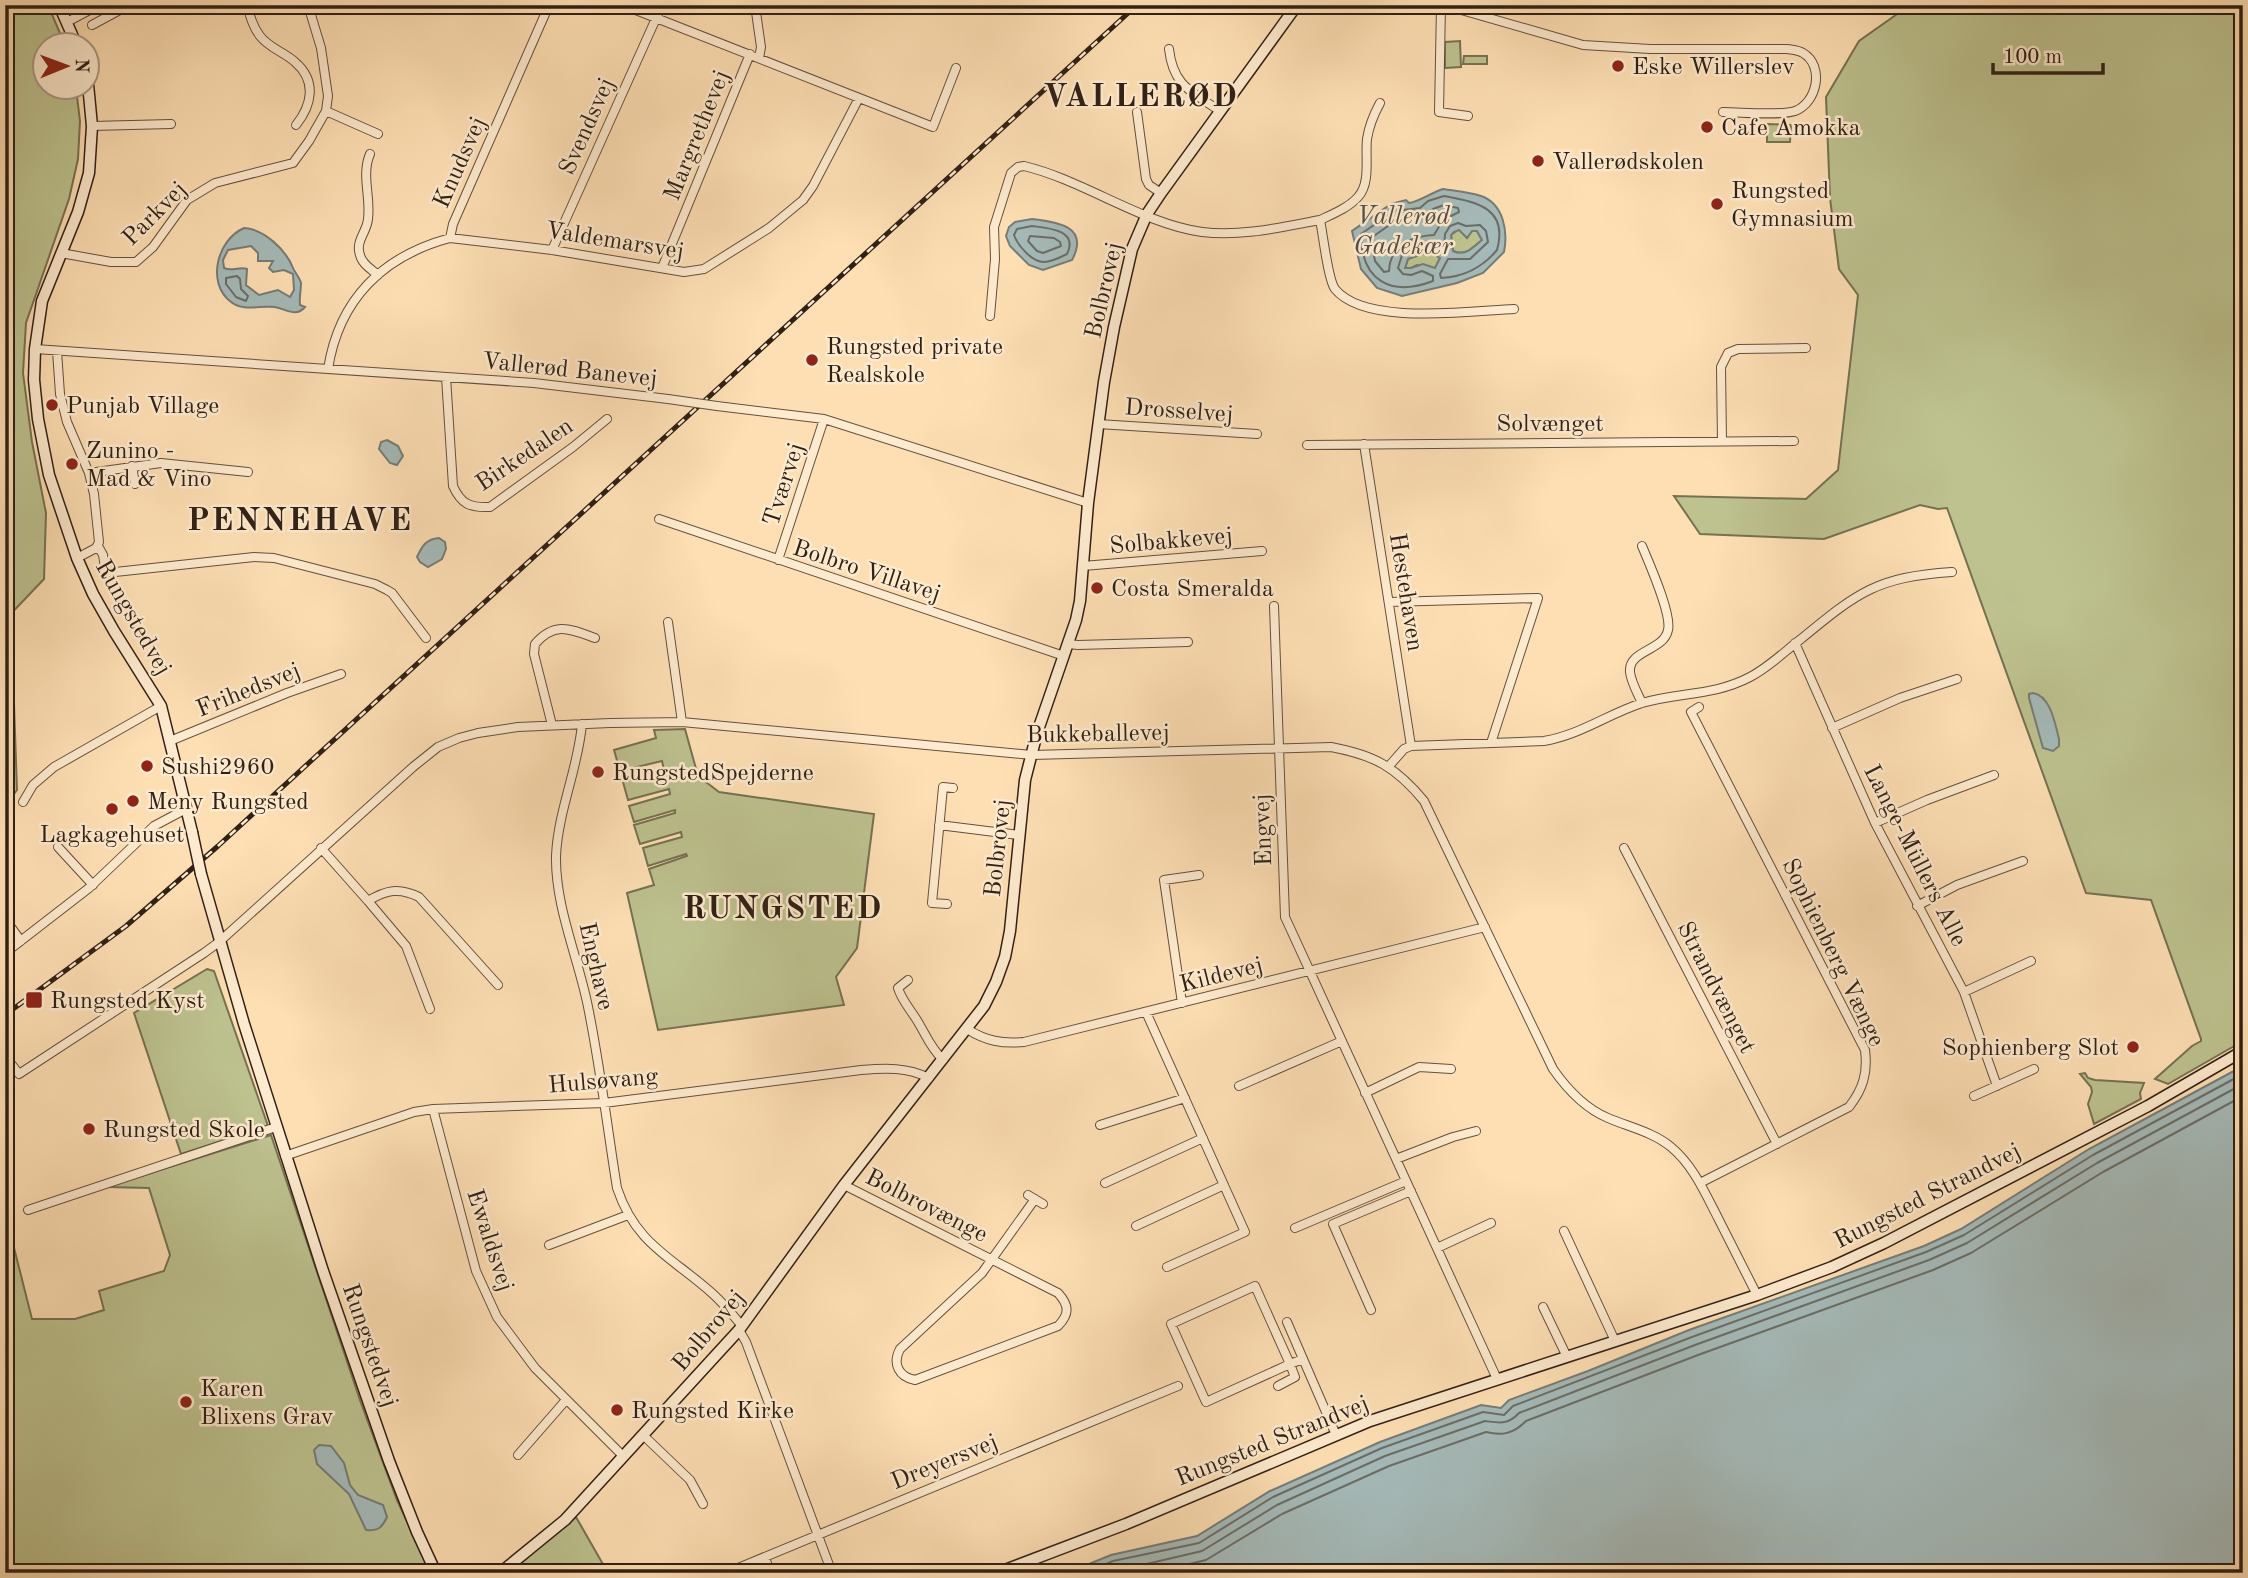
<svg xmlns="http://www.w3.org/2000/svg" width="2248" height="1578" viewBox="0 0 2248 1578" font-family="'Old Standard TT',serif">
  <style>
    .green { fill: #bdc28f; stroke: #767152; stroke-width: 2 }
    .water { fill: #a5bab9; stroke: #767c77; stroke-width: 2; fill-rule: evenodd }
    .lines { fill: none; stroke-linecap: round; stroke-linejoin: round }
    .shore { stroke: #6a6d67; stroke-width: 2 }
    .street-casing { stroke: #64503d; stroke-width: 10 }
    .secondary-casing { stroke: #302015; stroke-width: 13 }
    .street { stroke: #feeace; stroke-width: 8 }
    .secondary { stroke: #feeace; stroke-width: 10 }
    .rail-casing { stroke: #302015; stroke-width: 5 }
    .rail { stroke: #feeace; stroke-width: 2.5; stroke-dasharray: 8; stroke-linecap: butt }
    .street-bridge-casing { stroke: #64503d; stroke-width: 10; stroke-linecap: butt }
    .secondary-bridge-casing { stroke: #302015; stroke-width: 13; stroke-linecap: butt }
    .street-bridge { stroke: #feeace; stroke-width: 8 }
    .secondary-bridge { stroke: #feeace; stroke-width: 10 }
    .poi-dot { fill: #8f2418; stroke: #feeace; stroke-width: 2.5 }
    .labels { text-anchor: middle; stroke-width: 5; stroke-linejoin: round; paint-order: stroke }
    .poi-label { font-size: 24px; fill: #302015; stroke: #feeace; text-anchor: start }
    .street-label { font-size: 24px; fill: #302015; stroke: #feeace }
    .water-label { font-size: 26px; font-style: italic; fill: #534e46; stroke: #feeace }
    .district-label { font-size: 32px; font-weight: bold; letter-spacing: 2px; fill: #302015; stroke: #feeace }
  </style>
  <rect width="100%" height="100%" fill="#fedfb4"/>
  <filter id="stains"><feTurbulence type="fractalNoise" baseFrequency=".00286" numOctaves="4"/><feColorMatrix values="0 0 0 0 .2 0 0 0 0 .09 0 0 0 0 .02 0 0 0 .5 -.17"/></filter>
  <radialGradient id="worn" r=".72"><stop offset=".6" stop-color="#630" stop-opacity="0"/><stop offset="1" stop-color="#630" stop-opacity=".3"/></radialGradient>
  <!-- green -->
  <path class="green" d="M5,5H48L65,45L46,46V88H76L80,121L78,159L69,199L26,323L23,373L32,442L46,513L44,579L5,620Z
    M1910,5H2243V1041L2168,1084L2155,1079L2192,1046L2201,1041V1039L2151,900L2086,893L1947,508L1938,509L1920,505L1824,539L1700,534L1674,496L1806,499L1838,470L1858,295L1839,269L1830,198L1826,97L1859,41Z
    M1460,41L1461,67L1445,68V42Z
    M1464,56H1487V64H1463Z
    M1767,124L1791,125L1790,142H1767Z
    M1459,229L1467,238L1472,231H1477L1482,240C1473,247 1466,257 1453,251L1451,235Z
    M1430,251L1440,258L1435,269L1417,265L1411,268H1405L1408,259Z
    M5,636L12,646L17,790L5,806Z
    M685,729L698,776L719,792L874,814L857,948L836,977L844,1005L658,1030L627,893L654,885L649,869L687,856L686,854L648,866L643,848L682,837L681,832L640,844L634,825L675,813V810L634,822L629,806L670,794L669,789L628,800L623,782L664,770L662,761L620,771L614,750L656,738L654,730Z
    M207,969L214,971L268,1126L181,1154L134,1013Z
    M2085,1073L2088,1078L2095,1080L2144,1083L2140,1093L2141,1099L2094,1124L2088,1104L2092,1092L2091,1087L2080,1074Z
    M271,1135L361,1403L397,1500L431,1573H5V1236L9,1228L32,1319H75L104,1310L99,1291L164,1271L170,1255L149,1188L106,1187Z
    M576,1517L608,1573H509Z"/>
  <!-- water -->
  <path class="water" d="M1443,189C1455,191 1469,192 1481,196C1504,204 1508,232 1504,252L1483,273L1457,283L1402,296L1377,288L1361,269L1352,231L1391,204L1406,200L1409,203C1418,202 1431,193 1443,189ZM1459,230L1467,238L1472,231H1477L1482,240C1473,247 1465,257 1453,251L1451,235L1454,232ZM1429,251L1440,258L1435,268L1423,264L1411,268H1405L1408,259Z
    M1032,219C1057,222 1090,226 1072,260L1043,270L1029,265L1010,246L1006,236L1009,227L1015,222Z
    M244,228C264,229 286,250 293,268C295,273 300,278 301,283C301,290 299,298 300,305L305,307C296,318 286,309 275,307C260,305 244,312 231,302C206,283 217,240 244,228ZM251,246L258,253V261H273L269,268L273,272L284,270L293,274L294,290L290,297L278,290L259,295L246,285L247,269C239,266 233,272 224,268L223,260L228,250Z
    M387,440L398,446L403,456L397,465L390,463L379,449L381,442Z
    M439,538L445,542L446,549L442,559L428,567L420,562L417,557C422,546 426,539 439,538Z
    M2033,693C2051,696 2055,724 2059,739V746L2053,751L2043,748L2029,698V694Z
    M2243,1066V1573H1067L1111,1555L1197,1536L1270,1491L1380,1442L1481,1405L1501,1408L1509,1400L1588,1371L1689,1330L1924,1246L1961,1229L2089,1149Z
    M319,1445L331,1446L344,1463L350,1485L358,1495L383,1505L387,1517C382,1528 378,1531 366,1530L349,1494L317,1464L314,1450Z"/>
  <g class="lines">
    <!-- shore -->
    <path class="shore" d="M1444,196C1475,202 1509,207 1497,250C1483,267 1463,277 1441,278L1440,274L1448,259H1470L1488,242L1486,231L1480,225L1466,226L1458,223L1450,226L1445,234L1444,248L1429,244L1412,249L1402,255L1398,268L1403,274L1411,275L1422,271L1433,276V281C1391,297 1361,281 1361,234L1394,211L1420,208L1428,201Z
      M1444,205L1458,208L1459,212L1443,220L1434,235C1411,236 1390,246 1389,271L1384,272L1375,261L1371,238L1398,219L1422,217L1433,209Z
      M1032,226C1048,228 1079,230 1067,254C1061,257 1051,262 1044,262C1032,262 1018,246 1014,235L1017,229Z
      M1030,236L1054,238L1060,242L1061,246L1043,253L1037,251L1028,241Z
      M237,276L240,279L241,289L248,296L246,301L236,297L226,284V278Z
      M1086,1573L1113,1561L1199,1543L1273,1497L1382,1448L1483,1412L1504,1415L1513,1406L1692,1337L1926,1252L1964,1235L2093,1155L2243,1074
      M1108,1573L1202,1551L1277,1505L1385,1456L1485,1421C1500,1423 1508,1425 1519,1413L1695,1345L1929,1260L1967,1243L2097,1163L2243,1084
      M1151,1573L1206,1560L1282,1514L1389,1466L1486,1432C1502,1436 1513,1434 1526,1421L1698,1355L1933,1270L1971,1253L2103,1172L2243,1096"/>
    <!-- street casing -->
    <g class="street-casing">
      <path id="street" d="M247,5C250,16 253,27 260,36C269,48 284,52 295,62C317,81 312,105 296,125
        M623,5L933,127L956,68
        M755,5L761,47L759,58
        M1023,5H1033
        M1441,5L1439,112L1468,116
        M1444,5L1583,45L1650,49H1787C1793,50 1798,50 1803,53C1825,66 1817,103 1795,111C1779,116 1741,112 1723,112
        M67,22L99,5
        M92,25L129,5
        M1169,49C1173,86 1192,92 1220,111
        M326,111L378,134
        M1137,112L1146,179L1149,185L1161,193
        M92,126L171,124
        M370,154C361,175 371,197 368,219C367,232 355,241 360,255C362,264 371,269 378,275
        M1320,220C1333,214 1348,208 1358,197C1371,183 1365,157 1367,139C1369,126 1374,114 1380,103
        M450,238L552,250L684,272L704,269L769,228L803,200L813,186L859,98
        M552,250L662,5
        M61,253L111,262H136L153,247L187,200L215,183L293,163L309,141L326,111L328,96L321,48L308,5
        M662,268L750,54
        M990,316L995,259L994,227L1011,173L1018,167L1024,166C1083,180 1143,224 1202,232C1241,237 1282,227 1320,220C1323,234 1328,280 1335,289C1365,326 1470,311 1514,309
        M35,349L534,383L668,399
        M57,351L60,394L67,422L89,473L94,494L99,542L96,548L77,558
        M328,369C339,299 383,256 450,238L453,224L549,5
        M446,377L453,486C461,504 470,508 490,507L573,447L607,419
        M717,406L824,419L1088,503
        M1098,424L1257,434
        M1722,441L1721,367L1728,353L1738,349L1806,348
        M1364,444L1411,746
        M1307,445L1794,441
        M132,466L135,484
        M89,473L161,463L248,472
        M659,519L1064,656
        M98,546L103,555L106,573L254,557L274,558L375,584L387,590L392,593L426,638
        M778,560L824,419
        M1083,566L1262,551
        M1389,602L1538,598L1491,743
        M1274,606L1285,917L1497,1379
        M668,622L682,722
        M1795,643L1875,823L1964,992L1997,1086
        M1068,644L1078,645L1188,642
        M1642,703C1638,694 1631,682 1630,672C1628,650 1664,651 1668,630C1672,614 1649,563 1642,546
        M1699,707L1691,712L1865,1050C1868,1073 1863,1089 1849,1107L1700,1183
        M582,724C578,769 558,811 556,856C555,905 577,955 587,1002C600,1064 607,1126 617,1188C636,1245 672,1257 713,1294C724,1304 733,1315 742,1326
        M552,725L534,654L535,644C555,621 570,629 595,638
        M1832,728L1900,698L1957,679
        M170,741L287,693L341,674
        M1389,766L1404,749L1411,746L1544,741C1580,735 1608,714 1642,703C1679,692 1714,696 1750,677C1769,667 1784,652 1801,639C1858,592 1877,577 1952,572
        M23,802L33,785L54,767L161,706
        M1875,823L1927,800L1994,775
        M939,825L1019,835
        M58,847L93,885
        M321,848L368,901C386,890 399,887 419,897L498,985
        M1624,848L1777,1144
        M368,901L406,946L430,1009
        M947,904L932,903L943,787L953,788
        M1917,906L1957,885L2023,861
        M5,919L21,941
        M5,953L89,888L154,826L186,809
        M908,980L898,988C902,1001 911,1010 918,1022C927,1037 930,1047 943,1060
        M1964,992L2031,961
        M1182,1003L1164,880L1199,875
        M1146,1012L1245,1232L1167,1267
        M967,1029C986,1041 1002,1044 1024,1042L1485,927
        M5,1056L19,1074L204,953L219,942L413,767L438,747L459,738L478,733L518,727L610,723L682,722L1032,755L1331,747C1374,755 1396,767 1424,801L1553,1069C1567,1089 1584,1108 1608,1118C1629,1127 1653,1132 1671,1147C1693,1165 1705,1193 1718,1218C1731,1244 1744,1269 1757,1295
        M1239,1086L1342,1041
        M1365,1093L1419,1067L1451,1069
        M1974,1096L2034,1069
        M433,1109L476,1271L497,1317L535,1368L623,1456
        M1100,1125L1185,1098
        M285,1156L414,1112L433,1109L604,1103L861,1070C886,1068 907,1067 929,1078
        M1396,1159L1453,1137L1476,1131
        M1105,1183L1203,1138
        M844,1185L1058,1293C1069,1305 1070,1314 1058,1326L915,1380C899,1377 892,1364 900,1349L982,1273L1035,1199
        M1028,1195L1043,1204
        M28,1210L276,1127
        M1136,1226L1224,1185
        M1295,1228L1406,1181
        M1564,1231L1615,1341
        M549,1245L628,1215
        M1437,1248L1491,1223
        M1543,1307L1567,1357
        M1371,1310L1333,1224L1411,1191
        M1287,1322L1336,1435
        M739,1330L746,1342L832,1573
        M1278,1386L1295,1377L1290,1364L1255,1286L1171,1324L1206,1402L1290,1364L1303,1359
        M643,1435L690,1480L703,1504
        M518,1455L566,1400
        M765,1557L770,1573
        M726,1573L1178,1386"/>
    </g>
    <!-- secondary casing -->
    <g class="secondary-casing">
      <path id="secondary" d="M59,5L77,46
        M88,84L92,126L89,173L78,212L42,301L35,349L34,380L38,419L49,475L77,558L93,594L114,631L161,706L192,832
        M201,874L244,1024L323,1271L389,1461L417,1532L436,1573
        M500,1573L565,1520L739,1330L844,1185L984,1006L996,982L1005,957L1010,931L1025,780L1037,733L1076,620L1080,601L1088,503L1104,382L1114,327L1132,249L1147,214L1161,193L1297,5
        M997,1573L1126,1524L1370,1421L1757,1295L1832,1267L1884,1243L2148,1106L2243,1051"/>
    </g>
    <!-- street -->
    <use href="#street" class="street"/>
    <!-- secondary -->
    <use href="#secondary" class="secondary"/>
    <!-- rail casing -->
    <g class="rail-casing">
      <path id="rail" d="M5,1015L126,926L218,846L1137,5"/>
    </g>
    <!-- rail -->
    <use href="#rail" class="rail"/>
    <!-- street-bridge casing -->
    <g class="street-bridge-casing">
      <path id="street-bridge" d="M668,399L717,406"/>
    </g>
    <!-- secondary-bridge casing -->
    <g class="secondary-bridge-casing">
      <path id="secondary-bridge" d="M192,832L201,874"/>
    </g>
    <!-- street-bridge -->
    <use href="#street-bridge" class="street-bridge"/>
    <!-- secondary-bridge -->
    <use href="#secondary-bridge" class="secondary-bridge"/>
  </g>
  <!-- markers -->
  <g class="poi-dot">
    <circle cx="1618" cy="66" r="7"/>
    <circle cx="1707" cy="127" r="7"/>
    <circle cx="1538" cy="161" r="7"/>
    <circle cx="1717" cy="204" r="7"/>
    <circle cx="812" cy="360" r="7"/>
    <circle cx="52" cy="405" r="7"/>
    <circle cx="72" cy="464" r="7"/>
    <circle cx="1097" cy="588" r="7"/>
    <circle cx="147" cy="766" r="7"/>
    <circle cx="598" cy="772" r="7"/>
    <circle cx="133" cy="801" r="7"/>
    <circle cx="112" cy="809" r="7"/>
    <rect x="25" y="991" width="18" height="18" rx="3.5"/>
    <circle cx="2133" cy="1047" r="7"/>
    <circle cx="89" cy="1129" r="7"/>
    <circle cx="186" cy="1402" r="7"/>
    <circle cx="617" cy="1410" r="7"/>
  </g>
  <g class="labels">
    <!-- poi labels -->
    <g class="poi-label">
      <text x="1632" y="74">Eske Willerslev</text>
      <text x="1721" y="135">Cafe Amokka</text>
      <text x="1552" y="169">Vallerødskolen</text>
      <text x="1731" y="198">Rungsted<tspan x="1731" dy="28">Gymnasium</tspan></text>
      <text x="826" y="354">Rungsted private<tspan x="826" dy="28">Realskole</tspan></text>
      <text x="66" y="413">Punjab Village</text>
      <text x="86" y="458">Zunino -<tspan x="86" dy="28">Mad &amp; Vino</tspan></text>
      <text x="1111" y="596">Costa Smeralda</text>
      <text x="161" y="774">Sushi2960</text>
      <text x="612" y="780">RungstedSpejderne</text>
      <text x="147" y="809">Meny Rungsted</text>
      <text x="112" y="842" text-anchor="middle">Lagkagehuset</text>
      <text x="50" y="1008">Rungsted Kyst</text>
      <text x="2119" y="1055" text-anchor="end">Sophienberg Slot</text>
      <text x="103" y="1137">Rungsted Skole</text>
      <text x="200" y="1396">Karen<tspan x="200" dy="28">Blixens Grav</tspan></text>
      <text x="631" y="1418">Rungsted Kirke</text>
    </g>
    <!-- street labels -->
    <g class="street-label">
      <text transform="translate(586 126) rotate(-66)" y="8">Svendsvej</text>
      <text transform="translate(696 135) rotate(-68)" y="8">Margrethevej</text>
      <text transform="translate(459 162) rotate(-66)" y="8">Knudsvej</text>
      <text transform="translate(154 213) rotate(-45)" y="8">Parkvej</text>
      <text transform="translate(615 240) rotate(9)" y="8">Valdemarsvej</text>
      <text transform="translate(1103 290) rotate(-77)" y="8">Bolbrovej</text>
      <text transform="translate(570 369) rotate(6)" y="8">Vallerød Banevej</text>
      <text transform="translate(1179 410) rotate(4)" y="8">Drosselvej</text>
      <text x="1550" y="431">Solvænget</text>
      <text transform="translate(524 454) rotate(-34)" y="8">Birkedalen</text>
      <text transform="translate(783 484) rotate(-72)" y="8">Tværvej</text>
      <text transform="translate(1171 540) rotate(-5)" y="8">Solbakkevej</text>
      <text transform="translate(867 570) rotate(18)" y="8">Bolbro Villavej</text>
      <text transform="translate(1407 592) rotate(81)" y="8">Hestehaven</text>
      <text transform="translate(134 617) rotate(60)" y="8">Rungstedvej</text>
      <text transform="translate(248 689) rotate(-22)" y="8">Frihedsvej</text>
      <text transform="translate(1098 733) rotate(-1)" y="8">Bukkeballevej</text>
      <text transform="translate(1262 830) rotate(-92)" y="8">Engvej</text>
      <text transform="translate(997 848) rotate(-84)" y="8">Bolbrovej</text>
      <text transform="translate(1916 855) rotate(63)" y="8">Lange-Müllers Alle</text>
      <text transform="translate(1834 952) rotate(64)" y="8">Sophienberg Vænge</text>
      <text transform="translate(597 966) rotate(77)" y="8">Enghave</text>
      <text transform="translate(1221 974) rotate(-14)" y="8">Kildevej</text>
      <text transform="translate(1717 987) rotate(63)" y="8">Strandvænget</text>
      <text transform="translate(603 1080) rotate(-5)" y="8">Hulsøvang</text>
      <text transform="translate(1927 1195) rotate(-27)" y="8">Rungsted Strandvej</text>
      <text transform="translate(927 1205) rotate(27)" y="8">Bolbrovænge</text>
      <text transform="translate(491 1240) rotate(72)" y="8">Ewaldsvej</text>
      <text transform="translate(708 1330) rotate(-50)" y="8">Bolbrovej</text>
      <text transform="translate(371 1345) rotate(71)" y="8">Rungstedvej</text>
      <text transform="translate(1272 1440) rotate(-22)" y="8">Rungsted Strandvej</text>
      <text transform="translate(944 1461) rotate(-22)" y="8">Dreyersvej</text>
    </g>
    <!-- water labels -->
    <g class="water-label">
      <text x="1403" y="224">Vallerød<tspan x="1403" dy="30">Gadekær</tspan></text>
    </g>
    <!-- district labels -->
    <g class="district-label">
      <text x="1141" y="106">VALLERØD</text>
      <text x="300" y="530">PENNEHAVE</text>
      <text x="783" y="918">RUNGSTED</text>
    </g>
  </g>
  <!-- margin -->
  <rect width="2248" height="1578" fill="none" stroke="#fedfb4" stroke-width="28"/>
  <rect x="7" y="7" width="2234" height="1564" fill="none" stroke="#302015" stroke-width="3.5"/>
  <rect x="14" y="14" width="2220" height="1550" fill="none" stroke="#302015" stroke-width="2"/>
  <!-- north arrow -->
  <g transform="translate(66 66) rotate(89)"><circle r="33" fill="#feeace" stroke="#ac9984" stroke-width="2"/>
  <path d="M0-5L12 26L0 18L-12 26Z" fill="#8f2418"/>
  <text y="-10" font-size="19" font-weight="bold" text-anchor="middle" fill="#302015">N</text>
  </g>
  <!-- scale -->
  <path d="M1993 63v10h110v-10" fill="none" stroke="#302015" stroke-width="3.5"/>
  <text x="2003" y="63" font-size="21" fill="#302015" stroke="#feeace" stroke-width="5" paint-order="stroke">100 m</text>
  <rect width="100%" height="100%" filter="url(#stains)"/>
  <rect width="100%" height="100%" fill="url(#worn)"/>
</svg>
